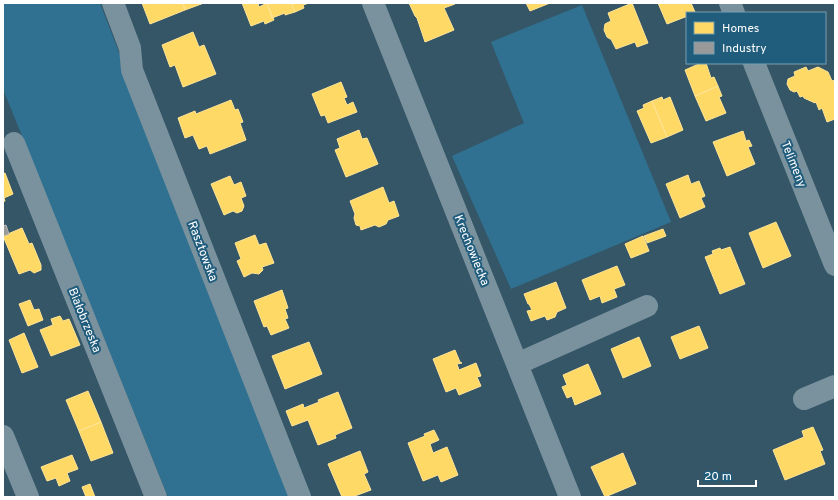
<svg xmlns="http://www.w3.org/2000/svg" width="838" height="500" viewBox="0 0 838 500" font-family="Overpass,sans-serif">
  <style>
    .green { fill: #307191 }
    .homes { fill: #ffd966; stroke: #ffe494 }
    .industry { fill: #999; stroke: #b8b8b8 }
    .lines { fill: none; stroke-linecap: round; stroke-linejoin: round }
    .minor { stroke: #79929e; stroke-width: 22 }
    .labels { text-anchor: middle; stroke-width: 4; stroke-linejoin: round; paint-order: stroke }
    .street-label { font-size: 12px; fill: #fff; stroke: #205c7c }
  </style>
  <rect width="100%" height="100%" fill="#355667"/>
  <!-- green -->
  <path class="green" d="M3,3H100L290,497H168L3,89Z
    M582,5L671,222L511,289L452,156L524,123L491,42Z"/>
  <!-- homes -->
  <path class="homes" d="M142,3H183L185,10L150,24Z
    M183,3H204L185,10Z
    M242,3H258L259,7L267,3L274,20L265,24L264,21L251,26Z
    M267,3H291L295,12L285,15V13L272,18Z
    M291,3H309L303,5L304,8L295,12Z
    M409,3H455V4L444,8L454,30L425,42L417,18L415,16Z
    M526,3H550L530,11Z
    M632,3L648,43L637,47L635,42L616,49L611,39H610L607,37L604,30L605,24L611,21L608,13Z
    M658,3H691L695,12L687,13V17H685L667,24Z
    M193,32L199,47L204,45L216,74L183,87L175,65L170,67L162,45Z
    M701,63H706L711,78L714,77L718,86L695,96L685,70Z
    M806,67L808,71L818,67L828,72L832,81L835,80V119L827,122L822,108L819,110L816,102L815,103L804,98L803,96L800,97L797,91L794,92L790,90L787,84L788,79L795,76L794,72Z
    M341,82L347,97L344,98L347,105L353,102L357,112L328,123L325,115L321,116L312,94Z
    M718,86L722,96L719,97L726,113L706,121L695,96Z
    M662,97L663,100L670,97L683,130L667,137L652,101Z
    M231,100L235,110L238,109L243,122L240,123L246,140L210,154L207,146L199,149L193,135L185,138L178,118L195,111L196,114Z
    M652,101L667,137L651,143L637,111L644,108L643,105Z
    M359,130L362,139L367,138L378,164L346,177L335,150L340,148L337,139Z
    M743,131L746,141L749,140L752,146L748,147L755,164L727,176L713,142Z
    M5,173L13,194L4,198L5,201L3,202V174Z
    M688,175L691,184L699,181L705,196L701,198L705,207L680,218L666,184Z
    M230,176L234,185L241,182L246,196L241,198L244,206L242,211L237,213L233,211L224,215L211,184Z
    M383,187L389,203L394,201L399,216L388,220L386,224L379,227L375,225L361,230L360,226L356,225L354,218L355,214L350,201Z
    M776,222L791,256L763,268L749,233Z
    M22,228L29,244L32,243L41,265V270L34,273L30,270L19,274L3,236Z
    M663,229L666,236L647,243L644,236Z
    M255,235L259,245L266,243L274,263L262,267L263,270L259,274L252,273L244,277L237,261L241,259L235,243Z
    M643,236L649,251L631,258L625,244Z
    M730,247L745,284L720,294L705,257L713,254L712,251L720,248L721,250Z
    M617,266L625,285L614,289L617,297L602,303L600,296L590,300L582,280Z
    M556,282L566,308L557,312L555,317L547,320L545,316L531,321L527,311L532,310L529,304H528L524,294Z
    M282,290L288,308L285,309L288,318L285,319L289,328L271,335L267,326L264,327L254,301Z
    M30,300L34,310L39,309L43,320L28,326L19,304Z
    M60,316L63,321L69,319L80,345L51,356L40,330L53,325L51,319Z
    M699,326L708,348L680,359L671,337Z
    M24,333L38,367L22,373L9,340Z
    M639,337L651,366L623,378L611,349Z
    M309,342L322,374L285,389L272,356Z
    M455,350L460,362L462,363L457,364L459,370L476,363L481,376L477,377L481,386L459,395L456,388L446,392L433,359Z
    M588,364L601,394L575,405L572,396L567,398L562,387L567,385L563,375Z
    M88,391L101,422L79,431L66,400Z
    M338,392L352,428L335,435L336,438L318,445L308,420L292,426L286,411L303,404L304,408L319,402L318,400Z
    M101,422L113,453L91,461L79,431Z
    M813,427L823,450L820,451L825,464L785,480L773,450L804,437L802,431Z
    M434,430L439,440L430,444L433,453L447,447L458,475L441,482L438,475L423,481L408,443L425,436L424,434Z
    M360,451L368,472L364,474L371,490L352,497H342L328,464Z
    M623,453L636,484L605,497L591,467Z
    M72,455L78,469L67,473L70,481L59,486L56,478L47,481L41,467Z
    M90,484L95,497H86L82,487Z"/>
  <!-- industry -->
  <path class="industry" d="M6,225L9,234L3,236V226Z"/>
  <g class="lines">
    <!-- minor -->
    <path class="minor" d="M113,3L130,48L132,70L300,497
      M373,3L570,497
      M730,3L734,13
      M754,63L835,265
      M14,143L156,497
      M517,364L647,306
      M804,399L835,386
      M3,436L28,497"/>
  </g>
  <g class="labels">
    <!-- street labels -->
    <g class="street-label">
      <text transform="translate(794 164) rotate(68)" y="4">Telimeny</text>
      <text transform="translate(472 250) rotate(68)" y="4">Krechowiecka</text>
      <text transform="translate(203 251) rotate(69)" y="4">Rasztowska</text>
      <text transform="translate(85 320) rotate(68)" y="4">Białobrzeska</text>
    </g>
  </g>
  <!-- border -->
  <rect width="838" height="500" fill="none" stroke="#ffffff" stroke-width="8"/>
  <!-- legend -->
  <rect x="686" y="12" width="140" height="52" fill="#205c7c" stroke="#799db0"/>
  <rect x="694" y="22" width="20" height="12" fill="#ffd966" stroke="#799db0"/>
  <text x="722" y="32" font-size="12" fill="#ffffff">Homes</text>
  <rect x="694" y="42" width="20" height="12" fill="#999999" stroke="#799db0"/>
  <text x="722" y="52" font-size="12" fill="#ffffff">Industry</text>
  <!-- scale -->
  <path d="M698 480v6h58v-6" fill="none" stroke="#ffffff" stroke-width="2"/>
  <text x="704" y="480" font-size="12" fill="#ffffff" stroke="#205c7c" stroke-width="3" paint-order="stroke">20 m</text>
</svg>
